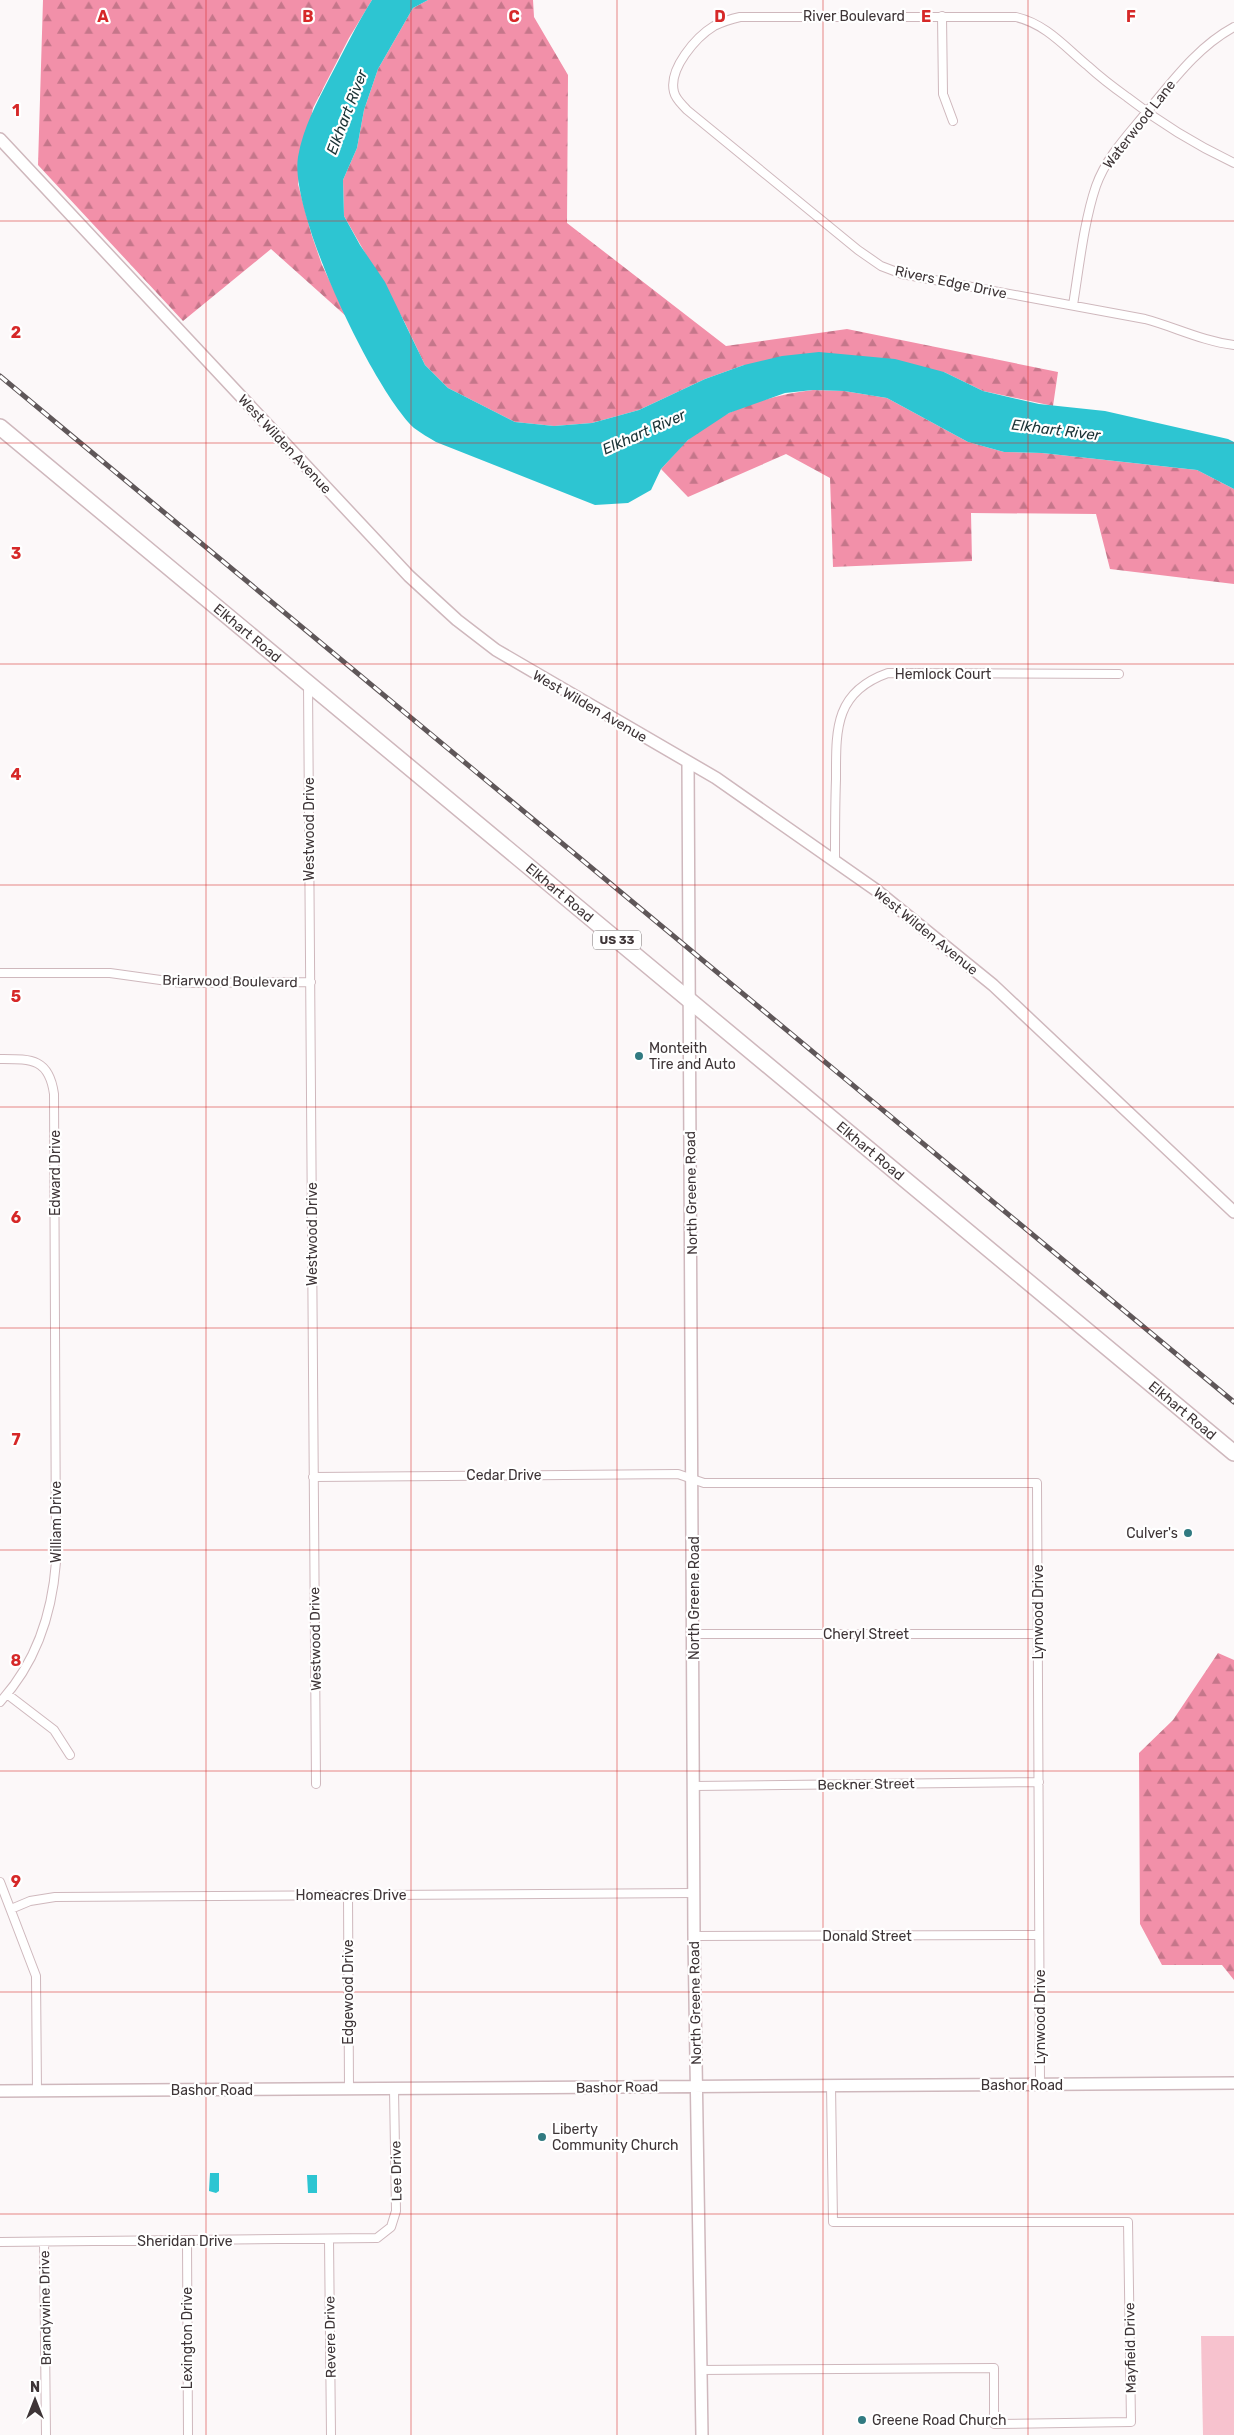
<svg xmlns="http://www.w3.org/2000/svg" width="1234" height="2435" viewBox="0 0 1234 2435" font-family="Rubik,sans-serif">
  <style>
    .grass { fill: #f7c2ce }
    .forest { fill: url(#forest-firs) }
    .water { fill: #2dc5d2 }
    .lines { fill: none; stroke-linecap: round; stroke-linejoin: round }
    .street-casing { stroke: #cfb8bd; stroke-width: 10 }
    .secondary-casing { stroke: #cfb8bd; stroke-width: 14 }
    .highway-casing { stroke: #cfb8bd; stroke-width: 18 }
    .street { stroke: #fff; stroke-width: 8 }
    .secondary { stroke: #fff; stroke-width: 11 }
    .highway { stroke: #fff; stroke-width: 15 }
    .rail-casing { stroke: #5f5759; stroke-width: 5 }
    .rail { stroke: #fff; stroke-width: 3; stroke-dasharray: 9; stroke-linecap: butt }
    .grid { fill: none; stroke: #d62828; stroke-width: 1; stroke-opacity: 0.55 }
    .poi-dot { fill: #317a81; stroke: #fff; stroke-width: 2 }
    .labels { text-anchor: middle; stroke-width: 4.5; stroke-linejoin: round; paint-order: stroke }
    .shield { fill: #fff; stroke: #787273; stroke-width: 1 }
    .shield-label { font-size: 12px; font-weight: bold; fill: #3e3537 }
    .street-label { font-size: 14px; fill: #3e3537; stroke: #fff }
    .poi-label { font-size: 14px; fill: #3e3537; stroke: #fff; text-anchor: start }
    .water-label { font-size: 15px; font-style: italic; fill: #1b3336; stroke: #fff }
    .grid-label { font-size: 16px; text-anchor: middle; font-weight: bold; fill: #d62828; stroke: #fff; stroke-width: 4.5; stroke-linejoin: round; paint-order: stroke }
  </style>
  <defs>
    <pattern id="forest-firs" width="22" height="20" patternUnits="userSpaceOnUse" patternTransform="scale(1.25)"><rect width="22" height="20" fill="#f290a9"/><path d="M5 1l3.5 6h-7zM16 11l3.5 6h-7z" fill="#c5768a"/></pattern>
  </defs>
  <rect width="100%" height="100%" fill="#fcf8f9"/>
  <!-- grass -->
  <path class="grass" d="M1201,2336H1234V2435H1203Z"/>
  <!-- forest -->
  <path class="forest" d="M43,0H372L349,38L313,108L298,184L311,233L322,265L347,317L271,249L183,321L38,165Z
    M428,0H533L534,17L568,75L567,223L726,346L847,329L1058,372L1053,406L983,391L944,372L744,365L705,379L639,410L592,423L554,426L515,422L448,388L425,365L404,321L344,216L343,180L357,148L364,110L378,69L413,8Z
    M813,390L844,391L887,398L968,442L1004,452L1042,453L1197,470L1234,489V584L1110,569L1096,514L971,513L972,561L833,567L830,478L786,454L688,497L661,469C670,460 678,449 687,441C720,410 770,395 813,390Z
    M1218,1653L1234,1660V1980L1222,1965H1162L1140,1924L1139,1753L1173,1720Z"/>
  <!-- water -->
  <path class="water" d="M372,0H428L413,8L378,69L364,110L357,148L343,180L344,216L360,245L385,282L425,365L448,388L515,422L554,426L592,423L639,410L705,379L744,365L782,356L819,352L895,359L944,372L983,391L1039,404L1105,411L1228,439L1234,442V489L1197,470L1042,453L1004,452L968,442L887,398L844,391L813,390L785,393L729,413L688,440L661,469L651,490L628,503L595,505L436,442C429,438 421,433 414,428C373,389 289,213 298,157C303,128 317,102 330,77C344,51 356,25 372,0Z
    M210,2173H219V2191L216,2193L209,2191Z
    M307,2175H317V2193H308Z"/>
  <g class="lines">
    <!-- street casing -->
    <g class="street-casing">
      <path id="street" d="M942,16L943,94L953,121
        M1234,163C1196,145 1160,123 1127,97C1113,87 1100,77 1088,66C1065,47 1046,24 1016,17H740C731,19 722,22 714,26C696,37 668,69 674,92C676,100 682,104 687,110L858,250L881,266L902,274L1145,319C1175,327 1202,341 1234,345
        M1073,305C1079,268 1084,221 1096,186C1106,158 1126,137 1145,114C1172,82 1197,47 1234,27
        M308,684L316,1784
        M835,859C835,833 835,806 836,779C836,730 834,692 888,673L1119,674
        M0,973H110L182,983L311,982
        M0,1059C31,1059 49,1058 54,1094L56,1562C52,1615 36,1663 0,1702
        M313,1477L678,1474L704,1483H1037L1040,2085
        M694,1634H1038
        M7,1694L54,1730L70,1755
        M694,1786L1039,1782
        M0,1882L36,1976L37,2091
        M348,1895L349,2089
        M11,1909L30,1901L55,1897L694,1893
        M694,1936L1039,1935
        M329,2239L331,2435
        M187,2241L188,2435
        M0,2242L377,2238L391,2227L396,2211L394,2089
        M44,2242L46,2435
        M701,2370L994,2368V2424L1131,2422L1128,2222H833L831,2085"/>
    </g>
    <!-- secondary casing -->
    <g class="secondary-casing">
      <path id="secondary" d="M0,139L409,576L457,620L496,650L716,778L876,890L993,985L1234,1212
        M688,762L694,1936L702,2435
        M0,2091L1234,2083"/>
    </g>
    <!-- highway casing -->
    <g class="highway-casing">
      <g id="highway">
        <path id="s1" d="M0,427L1234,1453"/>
      </g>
    </g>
    <!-- street -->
    <use href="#street" class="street"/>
    <!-- secondary -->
    <use href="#secondary" class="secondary"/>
    <!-- highway -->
    <use href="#highway" class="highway"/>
    <!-- rail casing -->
    <g class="rail-casing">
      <path id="rail" d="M0,376L1234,1402"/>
    </g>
    <!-- rail -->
    <use href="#rail" class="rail"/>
  </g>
  <!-- grid -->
  <path class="grid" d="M206,0V2435M411,0V2435M617,0V2435M823,0V2435M1028,0V2435M0,221H1234M0,443H1234M0,664H1234M0,885H1234M0,1107H1234M0,1328H1234M0,1550H1234M0,1771H1234M0,1992H1234M0,2214H1234"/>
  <!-- markers -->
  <g class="poi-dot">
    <circle cx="639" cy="1056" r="5"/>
    <circle cx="1188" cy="1533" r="5"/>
    <circle cx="542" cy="2137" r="5"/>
    <circle cx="862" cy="2420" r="5"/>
  </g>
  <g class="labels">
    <!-- shield labels -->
    <rect class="shield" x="593" y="930.5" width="48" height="19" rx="4"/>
    <g class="shield-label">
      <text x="617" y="944">US 33</text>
    </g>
    <!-- street labels -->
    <g class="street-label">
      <text x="854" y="21">River Boulevard</text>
      <text transform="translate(1139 124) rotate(-52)" y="5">Waterwood Lane</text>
      <text transform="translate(951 282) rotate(12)" y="5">Rivers Edge Drive</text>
      <text transform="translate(285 444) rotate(47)" y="5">West Wilden Avenue</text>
      <text dy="5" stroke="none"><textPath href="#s1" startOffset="322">Elkhart Road</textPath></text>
      <text x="943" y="679">Hemlock Court</text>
      <text transform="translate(590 706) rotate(30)" y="5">West Wilden Avenue</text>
      <text transform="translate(309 829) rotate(-90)" y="5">Westwood Drive</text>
      <text dy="5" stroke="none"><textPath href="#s1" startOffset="728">Elkhart Road</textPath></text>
      <text transform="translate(926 931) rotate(39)" y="5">West Wilden Avenue</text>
      <text transform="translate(230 981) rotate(1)" y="5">Briarwood Boulevard</text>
      <text dy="5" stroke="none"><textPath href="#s1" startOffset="1132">Elkhart Road</textPath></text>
      <text transform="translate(55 1173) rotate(-90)" y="5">Edward Drive</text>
      <text transform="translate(691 1193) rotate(-91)" y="5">North Greene Road</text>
      <text transform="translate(312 1234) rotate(-90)" y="5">Westwood Drive</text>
      <text dy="5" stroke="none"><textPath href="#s1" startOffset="1538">Elkhart Road</textPath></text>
      <text x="504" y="1480">Cedar Drive</text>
      <text transform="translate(56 1522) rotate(-90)" y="5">William Drive</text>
      <text transform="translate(694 1598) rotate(-90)" y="5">North Greene Road</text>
      <text transform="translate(1038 1612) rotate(-90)" y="5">Lynwood Drive</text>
      <text x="866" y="1639">Cheryl Street</text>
      <text transform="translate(315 1639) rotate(-91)" y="5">Westwood Drive</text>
      <text transform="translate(866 1784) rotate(-1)" y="5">Beckner Street</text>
      <text x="351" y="1900">Homeacres Drive</text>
      <text x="867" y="1941">Donald Street</text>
      <text transform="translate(348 1992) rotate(-90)" y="5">Edgewood Drive</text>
      <text transform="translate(695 2003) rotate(-91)" y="5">North Greene Road</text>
      <text transform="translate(1040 2017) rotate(-90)" y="5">Lynwood Drive</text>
      <text x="1022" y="2090">Bashor Road</text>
      <text transform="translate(617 2087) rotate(-1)" y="5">Bashor Road</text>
      <text x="212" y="2095">Bashor Road</text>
      <text transform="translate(396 2171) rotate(-91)" y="5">Lee Drive</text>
      <text x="185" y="2246">Sheridan Drive</text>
      <text transform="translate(45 2308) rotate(-91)" y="5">Brandywine Drive</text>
      <text transform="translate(330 2337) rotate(-91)" y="5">Revere Drive</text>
      <text transform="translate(187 2338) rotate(-90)" y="5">Lexington Drive</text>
      <text transform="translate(1130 2348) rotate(-91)" y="5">Mayfield Drive</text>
    </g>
    <!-- poi labels -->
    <g class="poi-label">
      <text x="649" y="1053">Monteith<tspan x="649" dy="16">Tire and Auto</tspan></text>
      <text x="1178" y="1538" text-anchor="end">Culver's</text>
      <text x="552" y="2134">Liberty<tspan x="552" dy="16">Community Church</tspan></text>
      <text x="872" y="2425">Greene Road Church</text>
    </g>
    <!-- water labels -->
    <g class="water-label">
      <text transform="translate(347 112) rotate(-69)" y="5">Elkhart River</text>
      <text transform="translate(1056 430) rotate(7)" y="5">Elkhart River</text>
      <text transform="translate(644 432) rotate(-24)" y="5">Elkhart River</text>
    </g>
  </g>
  <g class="grid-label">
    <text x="103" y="22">A</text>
    <text x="308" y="22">B</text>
    <text x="514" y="22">C</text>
    <text x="720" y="22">D</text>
    <text x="926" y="22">E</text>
    <text x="1131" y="22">F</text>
    <text x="16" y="116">1</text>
    <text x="16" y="338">2</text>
    <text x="16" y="559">3</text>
    <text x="16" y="780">4</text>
    <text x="16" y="1002">5</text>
    <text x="16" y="1223">6</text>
    <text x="16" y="1445">7</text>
    <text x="16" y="1666">8</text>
    <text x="16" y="1887">9</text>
  </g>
  <!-- north arrow -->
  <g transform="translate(35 2400)" stroke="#ffffff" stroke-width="4" paint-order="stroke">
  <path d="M0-4L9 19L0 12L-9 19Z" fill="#3e3537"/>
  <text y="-8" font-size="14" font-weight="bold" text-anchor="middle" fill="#3e3537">N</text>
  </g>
</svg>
